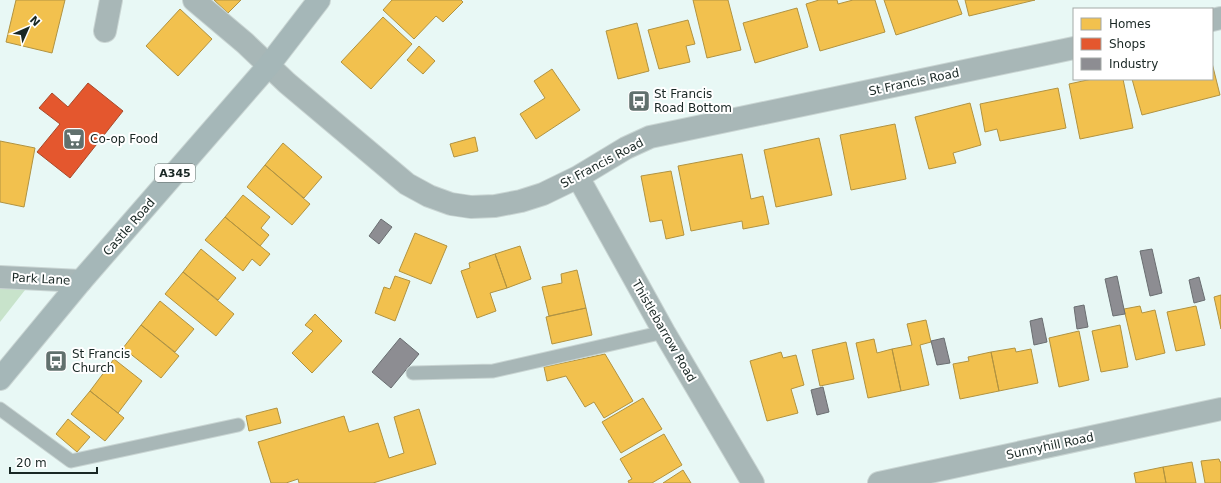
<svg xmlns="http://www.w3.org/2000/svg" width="1221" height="483" viewBox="0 0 1221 483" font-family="'DejaVu Sans',sans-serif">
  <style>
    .green { fill: #c8e3cb }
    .homes { fill: #f2c14e; stroke: #b19341 }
    .shops { fill: #e4572e; stroke: #a7492b }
    .industry { fill: #8d8d92; stroke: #6a6e71 }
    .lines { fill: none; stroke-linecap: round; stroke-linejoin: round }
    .service-casing { stroke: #c9d5d3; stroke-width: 15 }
    .minor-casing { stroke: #c9d5d3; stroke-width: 24 }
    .primary-casing { stroke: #c9d5d3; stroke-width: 24 }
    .service { stroke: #a8b7b7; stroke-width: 13 }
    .minor { stroke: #a8b7b7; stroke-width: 22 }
    .primary { stroke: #a5b7b8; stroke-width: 22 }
    .labels { text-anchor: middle; stroke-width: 4; stroke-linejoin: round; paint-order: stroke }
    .shield { fill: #fff; stroke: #5e6866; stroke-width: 1 }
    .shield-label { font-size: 11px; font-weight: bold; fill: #192724 }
    .street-label { font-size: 12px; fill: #192724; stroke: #fff }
    .poi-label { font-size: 12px; fill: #192724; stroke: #fff; text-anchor: start }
  </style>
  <rect width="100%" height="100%" fill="#e8f8f5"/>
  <!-- green -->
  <path class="green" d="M0,288L25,290L0,322Z"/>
  <!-- homes -->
  <path class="homes" d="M16,0H65L52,53L6,42Z
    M214,0H241L228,13Z
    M392,0H461L463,2L443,22L436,16L414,39L383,10Z
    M693,0H728L741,50L707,58Z
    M819,0H837L838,4L853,0H875L885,32L820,51L806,4Z
    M884,0H957L962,14L896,35Z
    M965,0H1035L969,16Z
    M797,8L808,47L755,63L743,23Z
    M180,9L212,39L178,76L146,46Z
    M383,17L412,44L371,89L341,62Z
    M688,20L695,44L686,46L690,62L659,69L648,30Z
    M637,23L649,71L618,79L606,31Z
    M419,46L435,61L423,74L407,60Z
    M1212,63L1220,95L1142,115L1132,79H1212Z
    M552,69L580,110L536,139L520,114L545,98L534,81Z
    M1092,79H1123L1133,128L1080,139L1069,84Z
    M1058,88L1066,128L1000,141L997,129L985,132L980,104Z
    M970,103L981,145L953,153L956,163L929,169L915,117Z
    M895,124L906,179L851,190L840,135Z
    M475,137L478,151L454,157L450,144Z
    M819,138L832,195L776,207L764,150Z
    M0,141L35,148L24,207L0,202Z
    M283,143L322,177L304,198L265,165Z
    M742,154L751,199L763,196L769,224L743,229L742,221L691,231L678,166Z
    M265,165L310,204L292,225L247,187Z
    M671,171L684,235L666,239L662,220L650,222L641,176Z
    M243,195L270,217L261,228L269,235L260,246L225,217Z
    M225,217L270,254L260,266L252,259L243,271L205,240Z
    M415,233L447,246L431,284L399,271Z
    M520,246L531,279L507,288L495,254Z
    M201,249L236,278L218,300L183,272Z
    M495,254L507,288L490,293L496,311L477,318L461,271L470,268L469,263Z
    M577,270L586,308L549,316L542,287L562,283L561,274Z
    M183,272L234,314L216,336L165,294Z
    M395,276L410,281L395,321L375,313L384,287L390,289Z
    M1221,295V329L1214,297Z
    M160,301L194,329L175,352L141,325Z
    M1140,306L1142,313L1155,310L1165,353L1136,360L1124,309Z
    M1196,306L1205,345L1176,351L1167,312Z
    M586,308L592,335L552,344L546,317Z
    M315,314L342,341L312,373L292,353L313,331L305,325Z
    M926,320L931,342L920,345L929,385L901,391L892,349L912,345L907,324Z
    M141,325L179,356L161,378L123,348Z
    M1120,325L1128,367L1101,372L1092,331Z
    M1079,331L1089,380L1059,387L1049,338Z
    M874,339L877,353L892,349L901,391L868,398L856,343Z
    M846,342L854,379L820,386L812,350Z
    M1015,348L1016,352L1031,349L1038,383L999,391L991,352Z
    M781,352L783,358L796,355L804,385L791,389L798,413L767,421L750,361Z
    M991,352L999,391L960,399L953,364L969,361L968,357Z
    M605,354L633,401L604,418L594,402L585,407L566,376L547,381L544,367Z
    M114,359L142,381L118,413L90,391Z
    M90,391L124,418L105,441L71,414Z
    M643,398L662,429L621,453L602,422Z
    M277,408L281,423L249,431L246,416Z
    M419,409L436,464L373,483H299L298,479L286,483H271L258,442L344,416L349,432L378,423L389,458L404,453L394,417Z
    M68,419L90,437L77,452L56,434Z
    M664,434L682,465L652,483H629L628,481L632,479L620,459Z
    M1219,459L1220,462H1221V483H1205L1201,461Z
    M1192,462L1196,483H1166L1163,467Z
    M1163,467L1166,483H1136L1134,473Z
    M683,470L691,483H663Z"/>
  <!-- shops -->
  <path class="shops" d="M88,83L123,111L70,178L37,152L60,124L39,108L52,93L68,107Z"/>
  <!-- industry -->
  <path class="industry" d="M381,219L392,227L379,244L369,236Z
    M1152,249L1162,293L1150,296L1140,251Z
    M1117,276L1125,314L1113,316L1105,279Z
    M1199,277L1205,300L1194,303L1189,280Z
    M1084,305L1088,327L1077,329L1074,307Z
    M1042,318L1047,342L1034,345L1030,321Z
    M400,338L419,354L391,388L372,372Z
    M944,338L950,363L937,365L931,341Z
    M823,387L829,412L817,415L811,390Z"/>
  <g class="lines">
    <!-- service casing -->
    <g class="service-casing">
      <path id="service" d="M413,373L493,371L664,332
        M0,409L71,461L238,425"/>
    </g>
    <!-- minor casing -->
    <g class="minor-casing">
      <path id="minor" d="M194,0L245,43L287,83L407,184L429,196L451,204L471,207L495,206L521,201L543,194L578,177L626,148L650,137L1074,48
        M1212,20L1221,18
        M105,31L111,0
        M578,177L664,332L753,483
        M0,277L81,281
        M879,483L1221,409"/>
    </g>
    <!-- primary casing -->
    <g class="primary-casing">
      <path id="primary" d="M0,379L81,281L269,65L319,0"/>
    </g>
    <!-- service -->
    <use href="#service" class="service"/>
    <!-- minor -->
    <use href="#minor" class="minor"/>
    <!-- primary -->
    <use href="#primary" class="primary"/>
  </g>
  <!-- icons -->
  <defs>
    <g id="bus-square" transform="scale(1.15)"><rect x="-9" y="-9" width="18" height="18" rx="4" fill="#61706d" stroke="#fff"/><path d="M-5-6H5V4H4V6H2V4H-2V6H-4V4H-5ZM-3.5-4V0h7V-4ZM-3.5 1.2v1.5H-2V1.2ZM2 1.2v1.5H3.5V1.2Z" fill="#fff"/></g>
    <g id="supermarket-square" transform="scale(1.15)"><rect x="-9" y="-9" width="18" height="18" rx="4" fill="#61706d" stroke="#fff"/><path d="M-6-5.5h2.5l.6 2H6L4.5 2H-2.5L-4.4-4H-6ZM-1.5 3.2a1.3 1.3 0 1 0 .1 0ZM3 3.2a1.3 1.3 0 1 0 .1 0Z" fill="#fff"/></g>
  </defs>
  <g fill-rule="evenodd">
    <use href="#bus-square" x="639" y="101"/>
    <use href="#supermarket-square" x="74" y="139"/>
    <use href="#bus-square" x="56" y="361"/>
  </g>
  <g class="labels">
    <!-- shield labels -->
    <rect class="shield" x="155" y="164" width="40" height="18" rx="3"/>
    <g class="shield-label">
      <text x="175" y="177">A345</text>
    </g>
    <!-- street labels -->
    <g class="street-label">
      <text transform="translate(914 82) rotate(-12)" y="4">St Francis Road</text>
      <text transform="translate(602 163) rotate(-28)" y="4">St Francis Road</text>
      <text transform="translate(129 227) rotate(-49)" y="4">Castle Road</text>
      <text transform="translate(41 279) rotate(3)" y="4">Park Lane</text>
      <text transform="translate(664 331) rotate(60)" y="4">Thistlebarrow Road</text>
      <text transform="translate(1050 446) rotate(-12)" y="4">Sunnyhill Road</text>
    </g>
    <!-- poi labels -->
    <g class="poi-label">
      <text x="654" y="98">St Francis<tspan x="654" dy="14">Road Bottom</tspan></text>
      <text x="90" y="143">Co-op Food</text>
      <text x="72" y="358">St Francis<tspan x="72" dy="14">Church</tspan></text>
    </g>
  </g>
  <!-- legend -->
  <rect x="1073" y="8" width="140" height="72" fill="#ffffff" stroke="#a3a9a7"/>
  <rect x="1081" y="18" width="20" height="12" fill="#f2c14e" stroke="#a3a9a7"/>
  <text x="1109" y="28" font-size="12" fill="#192724">Homes</text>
  <rect x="1081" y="38" width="20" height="12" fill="#e4572e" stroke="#a3a9a7"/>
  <text x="1109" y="48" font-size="12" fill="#192724">Shops</text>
  <rect x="1081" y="58" width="20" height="12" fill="#8d8d92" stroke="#a3a9a7"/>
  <text x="1109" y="68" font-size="12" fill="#192724">Industry</text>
  <!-- north arrow -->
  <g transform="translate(28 28) rotate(45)" stroke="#ffffff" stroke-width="3" paint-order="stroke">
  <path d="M0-3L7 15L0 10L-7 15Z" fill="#192724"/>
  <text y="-6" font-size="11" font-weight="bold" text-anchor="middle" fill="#192724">N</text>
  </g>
  <!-- scale -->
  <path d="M10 467v6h87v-6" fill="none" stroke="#192724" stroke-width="2"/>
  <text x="16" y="467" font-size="12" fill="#192724" stroke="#ffffff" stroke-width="3" paint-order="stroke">20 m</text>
</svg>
